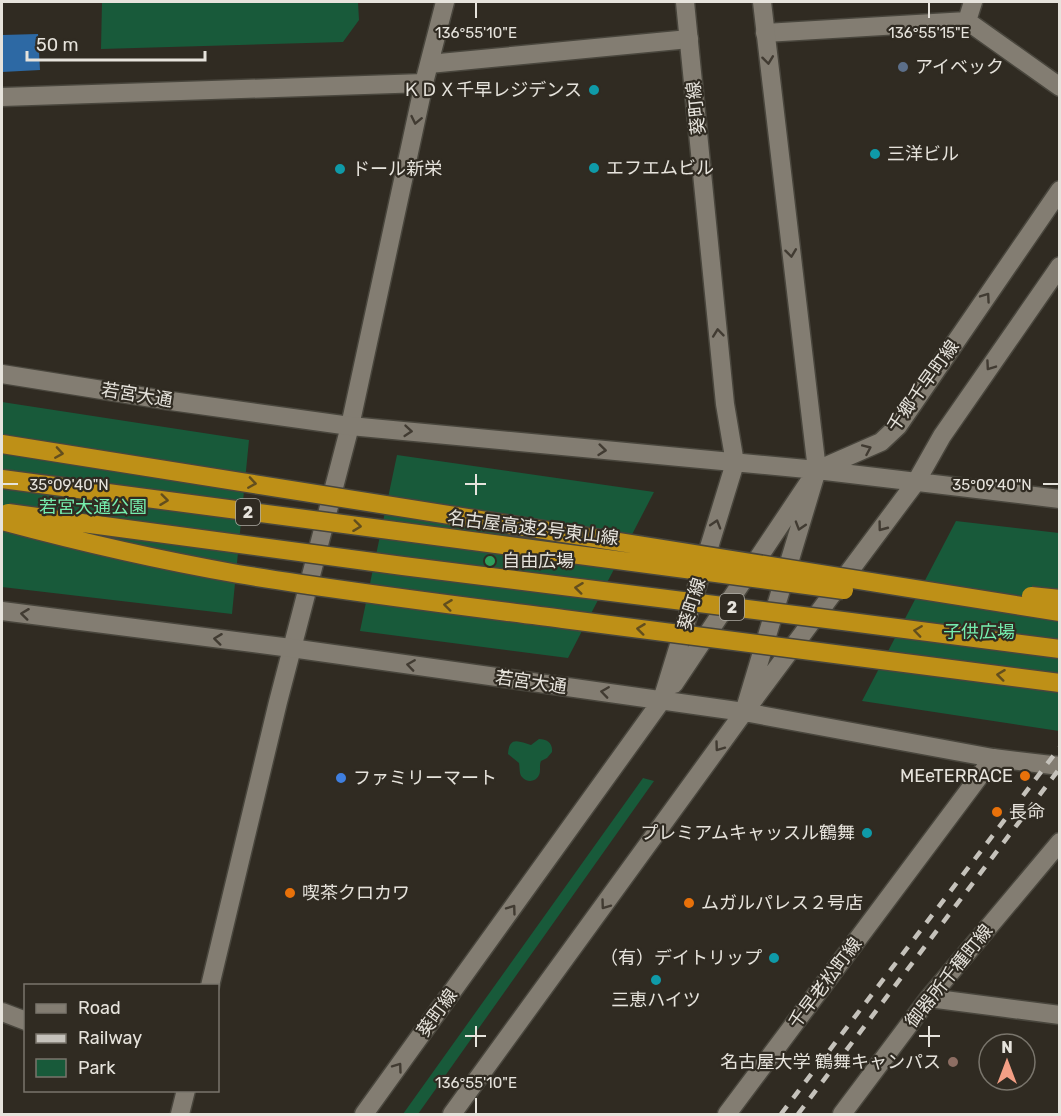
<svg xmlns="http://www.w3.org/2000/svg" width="1061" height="1116" viewBox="0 0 1061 1116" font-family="Rubik,'Noto Sans JP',sans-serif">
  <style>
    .green { fill: #185a3a }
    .water { fill: #2d69a4 }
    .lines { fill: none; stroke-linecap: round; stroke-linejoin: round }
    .street-casing { stroke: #49463d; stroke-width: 21 }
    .secondary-casing { stroke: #49463d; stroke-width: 21 }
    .street { stroke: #837d72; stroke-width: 18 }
    .secondary { stroke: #837d72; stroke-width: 18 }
    .rail { stroke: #c5c2bb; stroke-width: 4.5; stroke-dasharray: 10 10; stroke-linecap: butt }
    .highway-bridge-casing { stroke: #49463d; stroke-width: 21; stroke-linecap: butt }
    .highway-bridge { stroke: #be9017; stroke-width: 18 }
    .oneway { stroke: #413b32 }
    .oneway2 { stroke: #624e1e }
    .ticks { fill: none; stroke: #e6e3dc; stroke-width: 2 }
    .service-dot { fill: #5c6f8a; stroke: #302b22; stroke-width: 2 }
    .culture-dot { fill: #0f9aa8; stroke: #302b22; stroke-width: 2 }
    .leisure-dot { fill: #2e9e5b; stroke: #302b22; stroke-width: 2 }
    .food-dot { fill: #e8710a; stroke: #302b22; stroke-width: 2 }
    .shop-dot { fill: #3f7fe0; stroke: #302b22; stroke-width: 2 }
    .education-dot { fill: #8d6e63; stroke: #302b22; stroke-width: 2 }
    .labels { text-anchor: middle; stroke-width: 4.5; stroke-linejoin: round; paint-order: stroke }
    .shield { fill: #302b22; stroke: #afaca4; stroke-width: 1.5 }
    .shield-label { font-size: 16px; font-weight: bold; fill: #e6e3dc }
    .poi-label { font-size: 18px; fill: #e6e3dc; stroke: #302b22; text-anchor: start }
    .street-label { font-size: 18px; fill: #e6e3dc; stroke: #302b22 }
    .park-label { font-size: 18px; fill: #75edae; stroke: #302b22 }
    .ticks-label { font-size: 15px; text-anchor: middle; fill: #e6e3dc; stroke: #302b22; stroke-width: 4.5; stroke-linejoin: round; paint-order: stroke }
  </style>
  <rect width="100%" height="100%" fill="#302b22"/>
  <!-- green -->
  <path class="green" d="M102,2H358L359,20L343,42L101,49Z
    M2,402L249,440L232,614L2,587Z
    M397,455L654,492L568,658L360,631Z
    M956,521L1059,533V731L862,701Z
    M539,739C547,739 553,743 552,752L547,758L541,761C539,765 541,771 539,775C536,782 527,783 522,777C519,774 520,768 519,763L508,754C509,735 520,742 531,745Z
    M643,778L654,781L418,1114H403Z"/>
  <!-- water -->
  <path class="water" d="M38,34L40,70L2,72V35Z"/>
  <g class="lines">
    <!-- street casing -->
    <g class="street-casing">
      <path id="street" d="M967,21L973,2
        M765,33L967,21L1060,87
        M429,64L689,39
        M2,97L424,83
        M210,986L278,702L350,426L424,83L445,2
        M929,998L1060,1015
        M2,1012L26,1021
        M180,1114L186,1090
        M727,1114L993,758
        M842,1114L929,998L1060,842"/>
    </g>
    <!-- secondary casing -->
    <g class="secondary-casing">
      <path id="secondary" d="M2,374L171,401L350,426L817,470L1060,499
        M2,611L291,648L744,712L993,758L1060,766
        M674,684L817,470L881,442L898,426L1060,190
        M751,703L916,482L942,436L1060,266
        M364,1114L662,700L735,463L725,404L685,2
        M452,1114L744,712L817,470L762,2"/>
    </g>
    <!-- street -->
    <use href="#street" class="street"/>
    <!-- secondary -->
    <use href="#secondary" class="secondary"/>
    <!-- rail -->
    <path class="rail" d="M781,1114L1060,747
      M798,1114L1060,768"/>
    <!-- highway-bridge casing -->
    <g class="highway-bridge-casing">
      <path id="highway-bridge" d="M2,444L1060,612
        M2,479L844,590
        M8,513L403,566L843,621L1060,649
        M2,521C80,542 158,560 238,574C346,592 455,605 563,619C729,640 894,662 1060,683
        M1031,596L1060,599"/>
    </g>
    <!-- highway-bridge -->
    <use href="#highway-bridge" class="highway-bridge"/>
  </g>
  <!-- one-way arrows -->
  <defs><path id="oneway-chevron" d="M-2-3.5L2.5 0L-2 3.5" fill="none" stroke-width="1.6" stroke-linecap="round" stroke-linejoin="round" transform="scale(1.5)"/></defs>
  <g class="oneway">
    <use href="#oneway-chevron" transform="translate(768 60) rotate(83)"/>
    <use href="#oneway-chevron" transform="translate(416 120) rotate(102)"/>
    <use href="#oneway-chevron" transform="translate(791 253) rotate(83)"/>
    <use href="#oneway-chevron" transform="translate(986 297) rotate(-55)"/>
    <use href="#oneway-chevron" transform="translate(718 333) rotate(-96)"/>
    <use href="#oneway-chevron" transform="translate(990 366) rotate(125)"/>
    <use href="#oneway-chevron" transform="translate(408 431) rotate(5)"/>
    <use href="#oneway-chevron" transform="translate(867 449) rotate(-24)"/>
    <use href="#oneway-chevron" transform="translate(602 450) rotate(6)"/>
    <use href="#oneway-chevron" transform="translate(716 524) rotate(-73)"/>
    <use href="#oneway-chevron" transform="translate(800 526) rotate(107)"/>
    <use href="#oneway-chevron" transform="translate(882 527) rotate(127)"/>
    <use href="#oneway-chevron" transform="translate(25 614) rotate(-173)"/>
    <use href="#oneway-chevron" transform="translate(218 639) rotate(-173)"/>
    <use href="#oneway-chevron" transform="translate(411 665) rotate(-172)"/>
    <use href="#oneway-chevron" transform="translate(605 692) rotate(-172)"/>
    <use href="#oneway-chevron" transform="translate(719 747) rotate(126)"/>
    <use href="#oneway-chevron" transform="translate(605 905) rotate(126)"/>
    <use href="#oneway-chevron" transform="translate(512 909) rotate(-54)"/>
    <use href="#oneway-chevron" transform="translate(398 1067) rotate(-54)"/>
  </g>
  <g class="oneway2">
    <use href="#oneway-chevron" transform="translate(59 453) rotate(9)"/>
    <use href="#oneway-chevron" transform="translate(252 483) rotate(9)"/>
    <use href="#oneway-chevron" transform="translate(164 500) rotate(7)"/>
    <use href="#oneway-chevron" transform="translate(357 526) rotate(7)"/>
    <use href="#oneway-chevron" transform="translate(579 588) rotate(-173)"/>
    <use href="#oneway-chevron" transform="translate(448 605) rotate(-173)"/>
    <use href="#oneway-chevron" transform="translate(641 629) rotate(-173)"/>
    <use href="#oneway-chevron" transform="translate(918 631) rotate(-172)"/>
    <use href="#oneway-chevron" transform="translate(1001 675) rotate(-173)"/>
  </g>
  <!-- ticks -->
  <path class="ticks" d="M476,3V18M929,3V18M476,474V495M3,484H18M465,484H486M1043,484H1058M476,1026V1047M929,1026V1047M465,1036H486M919,1036H940M476,1098V1113"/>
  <!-- markers -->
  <circle class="service-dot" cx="903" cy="67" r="6"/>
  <g class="culture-dot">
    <circle cx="594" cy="90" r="6"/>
    <circle cx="875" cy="154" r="6"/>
    <circle cx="594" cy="168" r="6"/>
    <circle cx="340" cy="169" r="6"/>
    <circle cx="867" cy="833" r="6"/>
    <circle cx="774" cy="958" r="6"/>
    <circle cx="656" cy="980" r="6"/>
  </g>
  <circle class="leisure-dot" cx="490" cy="561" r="6"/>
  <g class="food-dot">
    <circle cx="1025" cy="776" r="6"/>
    <circle cx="997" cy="812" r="6"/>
    <circle cx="290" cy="893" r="6"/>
    <circle cx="689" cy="903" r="6"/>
  </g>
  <circle class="shop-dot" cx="341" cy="778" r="6"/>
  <circle class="education-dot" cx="953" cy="1062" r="6"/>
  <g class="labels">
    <!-- shield labels -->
    <g class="shield">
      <rect x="236" y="499" width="24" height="26" rx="4.5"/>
      <rect x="720" y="594" width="24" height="26" rx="4.5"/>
    </g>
    <g class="shield-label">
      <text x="248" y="518">2</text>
      <text x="732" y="613">2</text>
    </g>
    <!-- poi labels -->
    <g class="poi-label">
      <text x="915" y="73">アイベック</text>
      <text x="582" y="96" text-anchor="end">ＫＤＸ千早レジデンス</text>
      <text x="887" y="160">三洋ビル</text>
      <text x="606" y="174">エフエムビル</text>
      <text x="352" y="175">ドール新栄</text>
      <text x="502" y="567">自由広場</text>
      <text x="1013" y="782" text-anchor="end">MEeTERRACE</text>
      <text x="353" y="784">ファミリーマート</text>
      <text x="1009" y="818">長命</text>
      <text x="855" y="839" text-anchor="end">プレミアムキャッスル鶴舞</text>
      <text x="302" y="899">喫茶クロカワ</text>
      <text x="701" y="909">ムガルパレス２号店</text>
      <text x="762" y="964" text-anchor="end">（有）デイトリップ</text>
      <text x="656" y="1006" text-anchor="middle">三恵ハイツ</text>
      <text x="941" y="1068" text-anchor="end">名古屋大学 鶴舞キャンパス</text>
    </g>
    <!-- street labels -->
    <g class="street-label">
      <text transform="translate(696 108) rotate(-96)" y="6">葵町線</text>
      <text transform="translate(923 386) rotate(-54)" y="6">千郷千早町線</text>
      <text transform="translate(137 395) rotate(9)" y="6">若宮大通</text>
      <text transform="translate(533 528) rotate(7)" y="6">名古屋高速2号東山線</text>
      <text transform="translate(692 604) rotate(-73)" y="6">葵町線</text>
      <text transform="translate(531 682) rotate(8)" y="6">若宮大通</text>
      <text transform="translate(949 976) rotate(-51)" y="6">御器所千種町線</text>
      <text transform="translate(825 983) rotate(-53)" y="6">千早老松町線</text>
      <text transform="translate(437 1013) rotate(-54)" y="6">葵町線</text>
    </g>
    <!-- park labels -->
    <g class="park-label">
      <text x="93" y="513">若宮大通公園</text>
      <text x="979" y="638">子供広場</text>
    </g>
  </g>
  <g class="ticks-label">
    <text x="476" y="38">136°55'10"E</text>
    <text x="929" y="38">136°55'15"E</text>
    <text x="69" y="490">35°09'40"N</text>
    <text x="992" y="490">35°09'40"N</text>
    <text x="476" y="1088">136°55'10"E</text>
  </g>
  <!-- border -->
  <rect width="1061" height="1116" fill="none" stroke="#e6e3dc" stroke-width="6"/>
  <!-- legend -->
  <rect x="24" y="984" width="195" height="108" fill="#302b22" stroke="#79756c" stroke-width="1.5"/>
  <rect x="36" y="1004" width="30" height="9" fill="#837d72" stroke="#79756c" stroke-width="1.5"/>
  <text x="78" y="1014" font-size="18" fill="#e6e3dc">Road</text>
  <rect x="36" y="1034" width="30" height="9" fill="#c5c2bb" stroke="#79756c" stroke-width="1.5"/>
  <text x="78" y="1044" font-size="18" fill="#e6e3dc">Railway</text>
  <rect x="36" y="1059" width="30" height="18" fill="#185a3a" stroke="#79756c" stroke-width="1.5"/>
  <text x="78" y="1074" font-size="18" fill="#e6e3dc">Park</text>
  <!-- north arrow -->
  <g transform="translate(1007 1062)"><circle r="28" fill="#302b22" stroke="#79756c" stroke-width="1.5"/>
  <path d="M0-4.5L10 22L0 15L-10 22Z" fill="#f39f85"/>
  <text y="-9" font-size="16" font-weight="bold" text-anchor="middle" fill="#e6e3dc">N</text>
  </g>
  <!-- scale -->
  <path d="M27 51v9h178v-9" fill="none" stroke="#e6e3dc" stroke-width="3"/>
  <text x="36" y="51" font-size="18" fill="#e6e3dc" stroke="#302b22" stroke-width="4.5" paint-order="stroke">50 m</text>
</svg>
